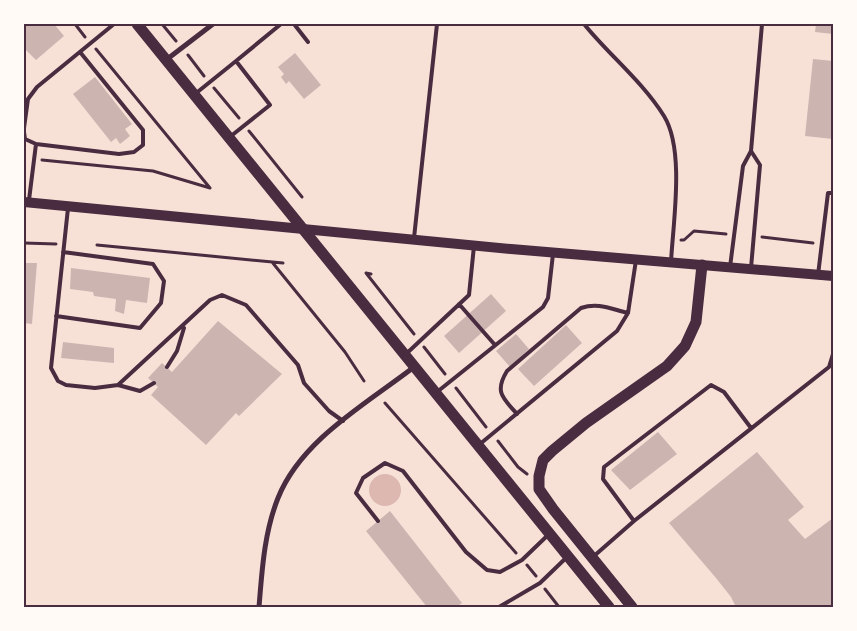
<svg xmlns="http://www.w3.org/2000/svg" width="857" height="631" viewBox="0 0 857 631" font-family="'Golos Text',sans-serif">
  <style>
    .water { fill: #dcb8b0 }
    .building { fill: #ccb4b1 }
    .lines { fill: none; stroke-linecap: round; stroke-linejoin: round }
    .path { stroke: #4a2c40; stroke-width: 3 }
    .service { stroke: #4a2c40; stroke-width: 4 }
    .minor { stroke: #4a2c40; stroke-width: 5 }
    .secondary { stroke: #4a2c40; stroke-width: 10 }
    .primary { stroke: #4a2c40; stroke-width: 11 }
    .neatline { fill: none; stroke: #4a2c40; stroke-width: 2 }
  </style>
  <rect width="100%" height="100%" fill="#f7e1d7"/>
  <!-- water -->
  <path class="water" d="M369 490a16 16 0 1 1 32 0a16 16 0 1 1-32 0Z"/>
  <!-- building -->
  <path class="building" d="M24,24H54L64,36L36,60L24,48Z
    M816,24H833V34L815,32Z
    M295,53L321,85L304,99L289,81L286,84L281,77L284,74L278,67Z
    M813,59L833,61V139L805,136Z
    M95,77L132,124L125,129L130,136L120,144L116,138L111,142L73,94Z
    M24,263H37L32,324L24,323Z
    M71,268L150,278L147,303L126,300L124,314L115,311L116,299L94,296L93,292L70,289Z
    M491,294L506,311L459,353L444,336Z
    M218,321L282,374L239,416L236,413L206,445L151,395L158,387L148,378L162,363L172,372Z
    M566,325L582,343L534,386L518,369Z
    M516,334L529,349L510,367L496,351Z
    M63,342L114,348V363L61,358Z
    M658,432L677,454L630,490L611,470Z
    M757,452L804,507L788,520L805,539L833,518V607H736L731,597L716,578L669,523Z
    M390,511L462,603L456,607H427L366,531Z"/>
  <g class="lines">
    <!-- path -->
    <path class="path" d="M75,24L85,37
      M162,24L176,41
      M96,49L210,188
      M188,55L204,76
      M214,88L239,118
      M249,131L302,197
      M42,160L153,171L210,188
      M762,237L813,243
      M681,240H684L694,231L726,234
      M24,243L56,244
      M97,245L283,263
      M272,262L345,352L364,381
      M371,274L366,273L414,334
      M424,347L445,374
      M456,388L486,427
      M385,403L516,553
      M498,441L518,467L527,474
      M527,565L536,576
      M545,589L559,607"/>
    <!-- service -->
    <path class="service" d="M294,24L308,42
      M584,24C609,55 642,81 664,116C685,150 673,223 671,262
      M195,94L236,61
      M24,128L28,99L37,87L114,24
      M24,132L25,139L36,144L29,200
      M231,136L270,105L236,61L281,24
      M36,144L119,154L134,152L143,145V130L80,52
      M68,208L51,368L58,381L66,385L95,388L118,385L210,300L222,295L246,305L298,365L304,383L329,411L343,421
      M414,238L437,24
      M730,267L743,166L751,151L762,24
      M751,268L760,165L751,151
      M818,275L828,193H833
      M459,304L495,345
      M56,316L140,328L161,303L164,281L153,264L63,252
      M406,354L469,295L474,246
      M167,367L177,351L184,328
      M118,385L140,391L154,383
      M437,392L543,307L548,298L553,254
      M517,414C503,398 494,392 507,371L581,308C598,302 611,309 628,313
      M480,444L617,331L628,313L636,260
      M378,521L356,493L363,478L385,463L403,471L466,552L487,570L500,572L522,560L548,535
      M634,521L603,479L604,467L711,385L724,392L751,428
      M594,556L634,521L829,367L833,354
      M499,607L540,583L567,557"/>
    <!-- minor -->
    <path class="minor" d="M166,60L213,24
      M259,607C262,571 264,533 278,498C301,440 366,404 414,367"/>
    <!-- secondary -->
    <path class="secondary" d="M24,202L511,249L833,276"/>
    <!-- primary -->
    <path class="primary" d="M137,24L609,607
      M632,607L553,509L539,489V476L543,460L552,451L586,423L667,366L685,346L696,322L702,265"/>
  </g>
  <!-- border -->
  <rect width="857" height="631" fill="none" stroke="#fffaf5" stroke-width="50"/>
  <rect x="25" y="25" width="807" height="581" class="neatline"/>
</svg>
